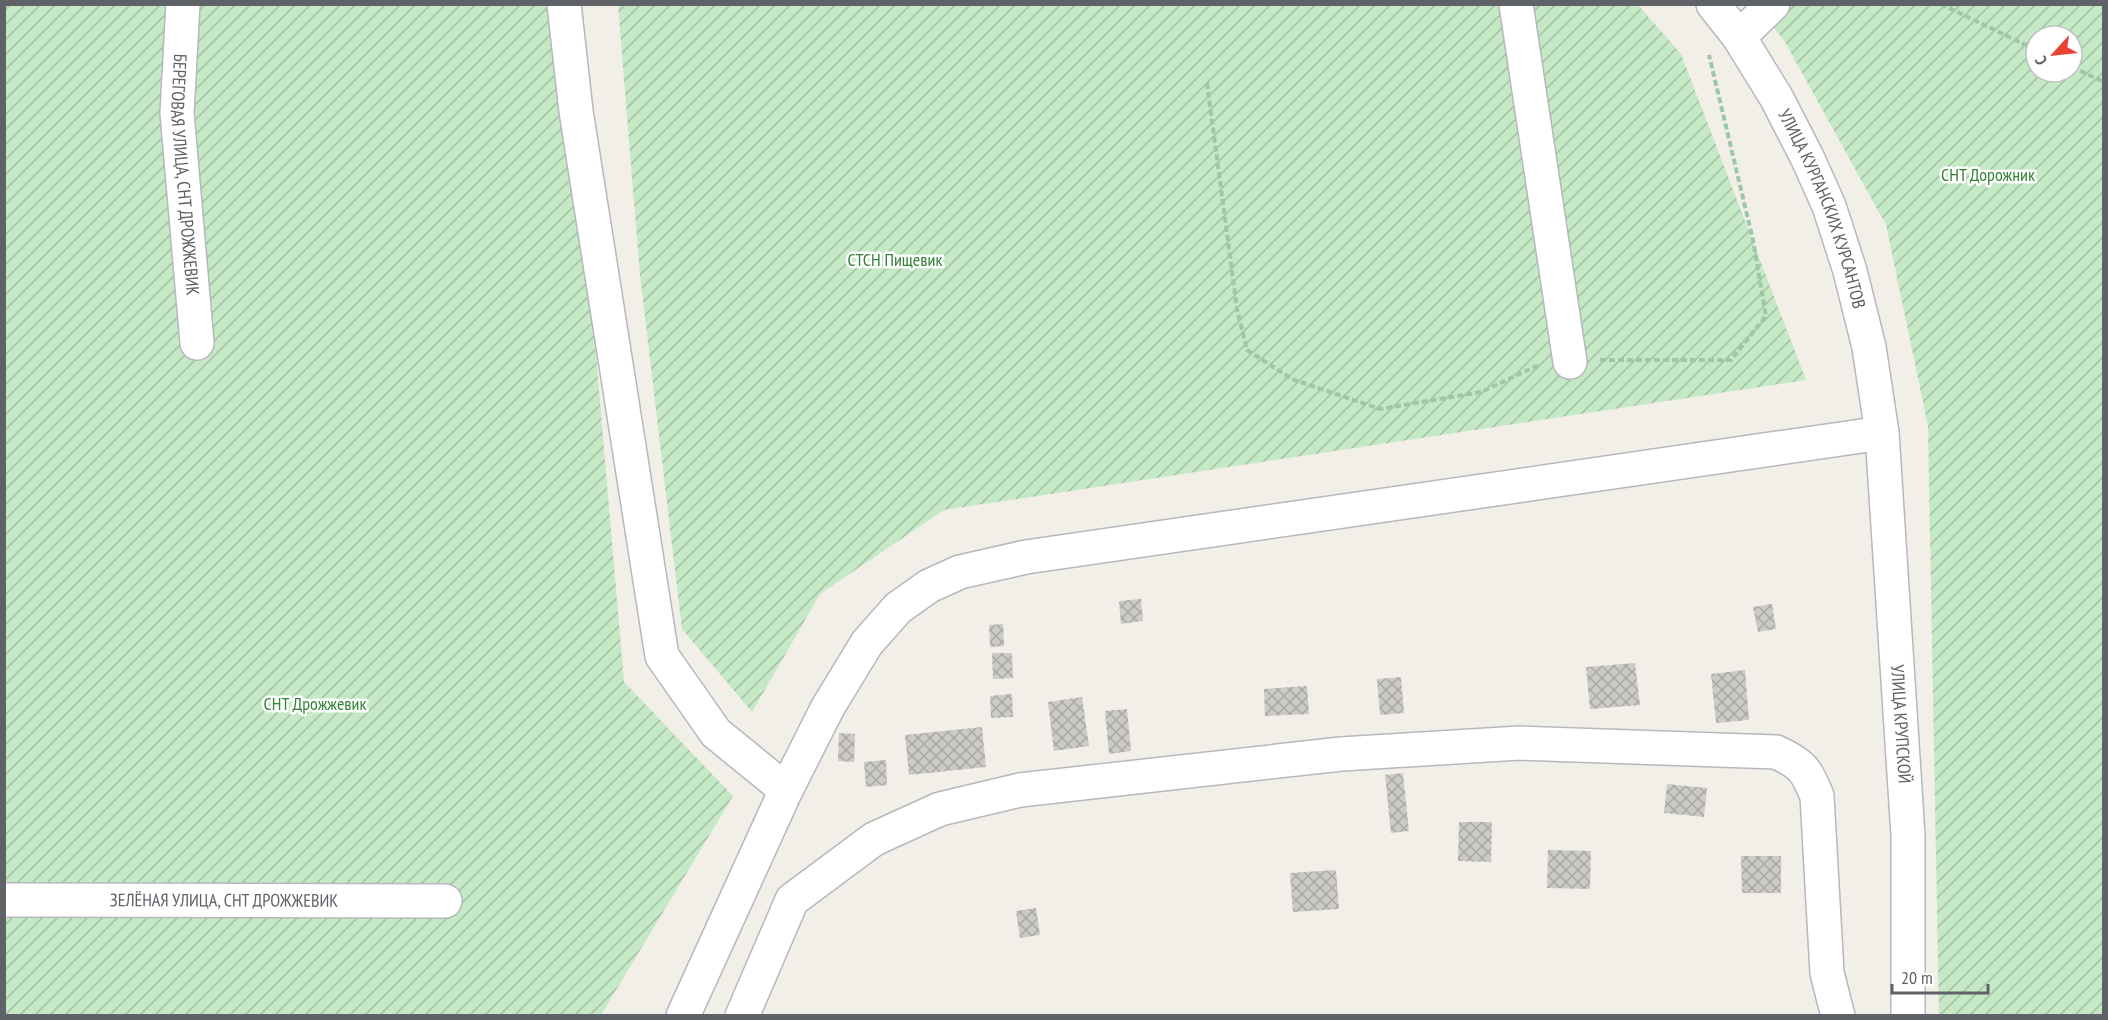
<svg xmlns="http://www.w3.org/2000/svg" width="2108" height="1020" viewBox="0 0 2108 1020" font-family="'PT Sans Narrow',sans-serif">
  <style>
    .garden { fill: url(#garden-furrows); fill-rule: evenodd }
    .building { fill: url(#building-cross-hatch) }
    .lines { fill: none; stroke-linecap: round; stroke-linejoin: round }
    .minor-casing { stroke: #b5b8bc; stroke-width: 36 }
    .path { stroke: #9cc7a9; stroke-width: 4; stroke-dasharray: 6 3; stroke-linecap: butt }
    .minor { stroke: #fff; stroke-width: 33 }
    .labels { text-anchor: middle; stroke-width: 5; stroke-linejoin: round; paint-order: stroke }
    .street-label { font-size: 18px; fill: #5f6368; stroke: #fff }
    .park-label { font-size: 18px; fill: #348238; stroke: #fff }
  </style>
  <defs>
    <pattern id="garden-furrows" width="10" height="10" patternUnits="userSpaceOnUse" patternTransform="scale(1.5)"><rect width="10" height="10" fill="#c5e8c5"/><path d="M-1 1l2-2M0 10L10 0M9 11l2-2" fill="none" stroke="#a3c0a4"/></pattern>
    <pattern id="building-cross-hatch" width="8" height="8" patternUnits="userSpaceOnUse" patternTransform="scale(1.5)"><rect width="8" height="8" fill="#cccac5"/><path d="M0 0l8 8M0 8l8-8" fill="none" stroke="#a9a8a4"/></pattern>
  </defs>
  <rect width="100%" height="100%" fill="#f1efe8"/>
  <!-- garden -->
  <path class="garden" d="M5,5H566L624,682L733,796L601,1015L5,1016Z
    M618,5H1638L1681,54L1806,380L944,510L820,594L752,712L682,629L640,275Z
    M1757,5H2103V1015H1939L1928,426L1886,225L1785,42ZM2036,36H2072V72H2036Z"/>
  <!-- building -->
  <path class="building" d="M1141,599L1143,621L1121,624L1119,601Z
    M1772,604L1776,629L1758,632L1753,607Z
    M1003,624L1004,646L990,647L989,625Z
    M992,653H1012L1013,678L993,679Z
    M1635,663L1640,705L1590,709L1586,667Z
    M1745,670L1749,720L1716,723L1711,674Z
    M1401,677L1404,713L1380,715L1377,679Z
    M1307,686L1309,714L1265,716L1264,689Z
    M1012,694L1013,717L991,718L990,696Z
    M1082,697L1089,746L1054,751L1048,702Z
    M1127,709L1131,751L1109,754L1105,711Z
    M982,727L986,767L909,775L905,735Z
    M839,733L855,734L854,762L838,761Z
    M886,760L887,785L866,787L864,762Z
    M1403,773L1409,831L1391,833L1385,775Z
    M1667,784L1707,788L1704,817L1664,813Z
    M1459,822H1492L1491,862L1458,861Z
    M1548,850L1591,851L1590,889L1547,888Z
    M1741,856H1781V893H1742Z
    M1336,870L1339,909L1293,912L1290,873Z
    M1036,908L1040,935L1020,938L1016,911Z"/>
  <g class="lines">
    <!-- minor casing -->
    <g class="minor-casing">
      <g id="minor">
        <path id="s1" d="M183,4L177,113L197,343"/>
        <path d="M564,4L576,111L662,656L716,733L786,790"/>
        <path d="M1516,4L1570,362"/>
        <path id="s2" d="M1713,4L1739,37L1776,97L1807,157L1829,206L1850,271L1869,347L1882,433L1908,835V1016"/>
        <path d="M1739,37L1773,4"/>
        <path id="s3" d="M4,900L445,901"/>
        <path d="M683,1016L786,790L828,707L867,643L898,608L929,586L960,572L1026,557L1882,433"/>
        <path d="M742,1016L792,900L874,839L940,809L1020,790L1341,754L1520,743L1776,752C1803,764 1806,770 1817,796L1827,973L1838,1016"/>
      </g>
    </g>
    <!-- path -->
    <path class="path" d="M1941,4L2036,50
      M2072,67L2104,82
      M1207,83L1237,309L1247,350L1292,379L1380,409L1481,392L1539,365
      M1600,360H1731L1766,316L1753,240L1709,55"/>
    <!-- minor -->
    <use href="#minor" class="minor"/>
  </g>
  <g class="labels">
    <!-- street labels -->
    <g class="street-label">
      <text dy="6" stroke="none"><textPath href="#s1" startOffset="171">БЕРЕГОВАЯ УЛИЦА, СНТ ДРОЖЖЕВИК</textPath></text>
      <text dy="6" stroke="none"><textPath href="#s2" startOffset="234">УЛИЦА КУРГАНСКИХ КУРСАНТОВ</textPath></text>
      <text dy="6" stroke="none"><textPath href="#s2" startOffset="759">УЛИЦА КРУПСКОЙ</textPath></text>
      <text dy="6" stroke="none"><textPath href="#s3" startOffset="220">ЗЕЛЁНАЯ УЛИЦА, СНТ ДРОЖЖЕВИК</textPath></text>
    </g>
    <!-- park labels -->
    <g class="park-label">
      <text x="1988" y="181">СНТ Дорожник</text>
      <text x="895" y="266">СТСН Пищевик</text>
      <text x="315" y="710">СНТ Дрожжевик</text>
    </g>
  </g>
  <!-- border -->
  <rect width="2108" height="1020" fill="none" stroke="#5f6368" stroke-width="12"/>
  <!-- north arrow -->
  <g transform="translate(2054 54) rotate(243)"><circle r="28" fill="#ffffff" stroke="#bfc1c3" stroke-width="1.5"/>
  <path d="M0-4.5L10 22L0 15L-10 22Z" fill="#ea4335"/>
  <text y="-9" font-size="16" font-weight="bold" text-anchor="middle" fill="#5f6368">С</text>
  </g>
  <!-- scale -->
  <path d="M1892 984v9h96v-9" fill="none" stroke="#5f6368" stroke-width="3"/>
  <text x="1901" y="984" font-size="18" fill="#5f6368" stroke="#ffffff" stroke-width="4.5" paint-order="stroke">20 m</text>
</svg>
